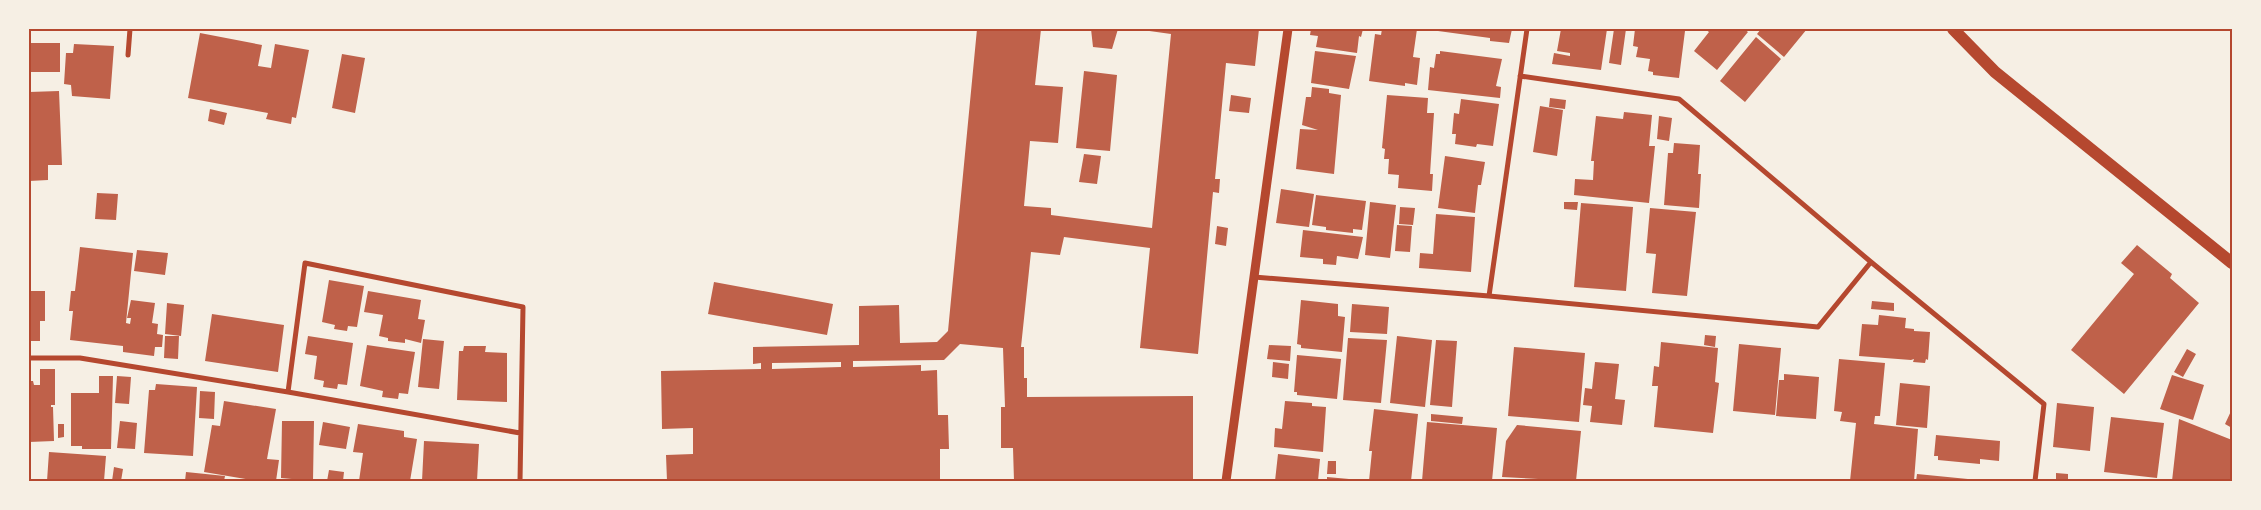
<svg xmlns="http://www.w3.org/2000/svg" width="2261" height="510" viewBox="0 0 2261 510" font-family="'Roboto Serif',serif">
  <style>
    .building { fill: #bf614a; fill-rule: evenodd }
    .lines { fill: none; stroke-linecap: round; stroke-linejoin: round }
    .minor { stroke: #b5482f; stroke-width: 5 }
    .tertiary { stroke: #b5482f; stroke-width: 9 }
    .primary { stroke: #b5482f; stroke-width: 12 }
    .neatline { fill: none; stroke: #b5482f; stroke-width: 2 }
  </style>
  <rect width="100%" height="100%" fill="#f6efe4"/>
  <!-- building -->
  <path class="building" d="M977,29H1041L1035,85L1063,87L1058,143L1030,141L1024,206L1051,208V215L1152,228L1171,34L1135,29H1259L1255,66L1226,63L1215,179H1220L1219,193L1213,192L1198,354L1140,348L1150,248L1064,237L1060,255L1031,252L1021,347H1024V378H1027V397L1193,396V481H1014L1013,448H1001V407H1005L1003,348L960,344L944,360L853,361V367L921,365V371L937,370L938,415H948L949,449H940V481H667L666,455L693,454V428L662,429L661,371L761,369V363L753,364V347L859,345V306L899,305L900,343L937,342L948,331ZM841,362V367L772,369V363Z
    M1091,29H1118L1112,49L1093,47Z
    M1311,29H1363L1361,37L1359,36L1357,53L1316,47L1318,36L1310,35Z
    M1382,29H1417L1413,57L1420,58L1417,85L1405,83V86L1369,81L1375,34L1381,35Z
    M1439,29H1512L1509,43L1490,41V38L1438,31Z
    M1561,29H1607L1601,70L1552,64L1554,53L1570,56V53L1557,51Z
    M1614,29H1626L1621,65L1609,63Z
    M1635,29H1669L1685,31L1679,78L1653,75V72L1648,71L1650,59L1636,57L1638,47L1633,46Z
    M1705,29H1744L1748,32L1717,70L1694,51L1709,32Z
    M1761,29H1807L1784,57L1757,34Z
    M200,33L262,45L258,66L271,68L275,44L309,50L296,118L292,117L291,124L266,119L268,113L188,98Z
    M1756,37L1781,59L1745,102L1720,81Z
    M29,43H60V72H29Z
    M74,44L114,46L110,99L72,96L71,85L64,84L66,53H73Z
    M1315,51L1356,56L1349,89L1311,83Z
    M1440,51L1502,59L1496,86L1501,87L1500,98L1428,90L1430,67L1434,68L1436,54H1440Z
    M342,54L365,58L355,113L332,108Z
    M1084,71L1117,75L1110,151L1076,148Z
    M1312,87L1329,89V93L1341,95L1334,174L1296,169L1300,129L1318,130L1302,125L1306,97H1311Z
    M59,91L62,165H48V180L29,181V92Z
    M1231,95L1251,98L1249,113L1229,111Z
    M1387,95L1428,98L1427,113H1434L1430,174H1433L1432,191L1398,188L1399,175L1388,174L1389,159H1384L1385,149L1382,148Z
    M1550,98L1566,100L1565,109L1549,107Z
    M1461,99L1499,104L1493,146L1477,144L1476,147L1455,144L1456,134H1452L1454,113L1459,114Z
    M1540,106L1563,110L1557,156L1533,152Z
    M210,109L227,113L224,125L208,121Z
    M1624,112L1652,115L1649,146H1655L1649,203L1574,195L1575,179L1593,180L1594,161H1591L1596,116L1623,119Z
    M1659,116L1672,118L1669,141L1657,139Z
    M1674,143L1700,145L1698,174H1701L1699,208L1664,205L1668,153H1673Z
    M1084,154L1101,156L1097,184L1079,182Z
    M1445,156L1485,162L1481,185H1478L1475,213L1438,208Z
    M1281,189L1314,194L1309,227L1276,223Z
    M97,193L118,194L116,220L95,219Z
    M1316,195L1366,201L1362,230L1353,229V233L1326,230V227L1312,225Z
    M1370,202L1396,205L1390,258L1365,255Z
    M1564,202H1578L1577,210L1564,209Z
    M1581,203L1633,207L1626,291L1574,287Z
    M1400,207L1415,208L1413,225L1399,224Z
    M1650,208L1696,212L1687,296L1652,293L1656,254L1646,253Z
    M1436,214L1475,217L1471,272L1419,268L1420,253L1433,254Z
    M1397,225L1412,226L1410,252L1395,251Z
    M1217,226L1228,228L1226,246L1215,244Z
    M1303,230L1363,237L1358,259L1337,256L1336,265L1323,264V259L1300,257Z
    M2137,245L2172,274L2170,278L2199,303L2124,394L2071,350L2134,274L2121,263Z
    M80,247L133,253L126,323L130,324L131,318H127L131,300L155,303L152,323L158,324L157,334L163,335L162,347H155L154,356L123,352V346L70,340L73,311H69L71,291H75Z
    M137,250L168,253L165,275L134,271Z
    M329,280L364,286L357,327L348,326L347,331L334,329L335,325L322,322Z
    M714,282L833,304L827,335L708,314Z
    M29,291H45V321H40V341H29Z
    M368,291L421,300L418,319L425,320L421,343L405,339V343L388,341V338L379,336L383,315L364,312Z
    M1301,300L1338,304V316L1345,317L1342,352L1301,348V345L1297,344Z
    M1872,301L1894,303V311L1871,309Z
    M167,303L184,305L181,336L165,334Z
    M1352,304L1389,307L1387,334L1350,332Z
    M212,314L284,325L278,372L205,361Z
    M1879,315L1906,318L1905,328L1914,329V331L1930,332L1928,360L1926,359L1925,363L1913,362L1914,359L1911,360L1859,356L1862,324L1878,325Z
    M1705,335L1716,336L1715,347L1704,345Z
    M165,336H179L178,359L164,358Z
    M308,336L353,343L347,385L338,384L337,389L323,387L324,381L314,379L317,356L305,354Z
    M1397,336L1432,340L1425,407L1390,403Z
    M1348,338L1387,340L1381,403L1343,400Z
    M423,339L444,341L439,389L418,387Z
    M1436,340L1457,341L1452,407L1430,405Z
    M1661,342L1718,348L1715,382L1719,383L1713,433L1654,427L1658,386H1652L1654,366L1659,367Z
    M1739,344L1781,348L1775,415L1733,411Z
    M367,345L415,352L408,394L399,393L398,399L382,397L383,391L360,386Z
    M1269,345L1291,346L1290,361L1267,359Z
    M464,346H486L485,352L507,353V402L457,400L459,351H463Z
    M1514,347L1585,353L1579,422L1508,416Z
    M2187,349L2196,354L2183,377L2174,372Z
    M1297,355L1341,359L1337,399L1297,395V392H1294Z
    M1839,359L1885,363L1880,416H1875L1874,424L1918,429L1914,481H1850L1856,423L1840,421L1842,412L1834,411Z
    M1273,362L1289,364L1288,379L1272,377Z
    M1595,362L1619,364L1615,399L1625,400L1622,425L1590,422L1592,406L1583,405L1585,388L1592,389Z
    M40,369H55V405H51V407H53L54,441L29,442V381H33L34,385H40Z
    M1784,374L1819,377L1816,419L1776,416L1779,380H1784Z
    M2172,375L2204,385L2193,420L2160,409Z
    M99,376H113L111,449H82V446H71V393H99Z
    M117,376L131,377L129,404L115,403Z
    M1900,383L1930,386L1927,428L1896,425Z
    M156,384L197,387L193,456L144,453L149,390H155Z
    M200,391L215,392L214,419L199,418Z
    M224,401L276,409L267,459L279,460L276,481H257L204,472L212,425L220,426Z
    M1285,401L1312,403V406L1326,407L1323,452L1274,447L1275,428L1282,429Z
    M2057,403L2094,407L2090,451L2053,447Z
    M1374,409L1418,414L1411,481H1369L1372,451H1369Z
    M2232,409V428L2225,424Z
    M1431,414L1463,417L1462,424L1431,421Z
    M2111,417L2164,423L2157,478L2104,472Z
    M2179,419L2232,440V481H2172Z
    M120,421L137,423L135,449L117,448Z
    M282,421H314L313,481L281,478Z
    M323,422L350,427L346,449L319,445Z
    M1427,422L1497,428L1492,481H1422Z
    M58,424H64V437L58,438Z
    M358,424L404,431V437L417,439L410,481H359L363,453L353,452Z
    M1517,425L1581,431L1576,481L1502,477L1506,441Z
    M1936,435L2000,441L1999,461L1980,459V464L1938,460V456H1934Z
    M424,441L479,444L477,481H422Z
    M49,452L106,456L104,481H47Z
    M1278,454L1320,459L1318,481H1275Z
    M1328,461H1336V474H1327Z
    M114,467L123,469L121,481H112Z
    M329,470L344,472L343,481H327Z
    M186,472L225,476L224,481H185Z
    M2056,473L2068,474V481H2056Z
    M1917,474L1978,480L1977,481H1916Z
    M1327,477L1349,479V481H1327Z"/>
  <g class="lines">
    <!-- minor -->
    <path class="minor" d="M128,55L130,29
      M1520,76L1679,99L1871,262L2044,404L2035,481
      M1254,277L1489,296L1818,327L1871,262
      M1489,296L1527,29
      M29,358H80L288,392L520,433
      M288,392L305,263L523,307L520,481"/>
    <!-- tertiary -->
    <path class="tertiary" d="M1226,481L1288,29"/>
    <!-- primary -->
    <path class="primary" d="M1953,29L1995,72L2232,263"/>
  </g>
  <!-- border -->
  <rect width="2261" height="510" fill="none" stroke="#f6efe4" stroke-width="60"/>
  <rect x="30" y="30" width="2201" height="450" class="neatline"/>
</svg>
